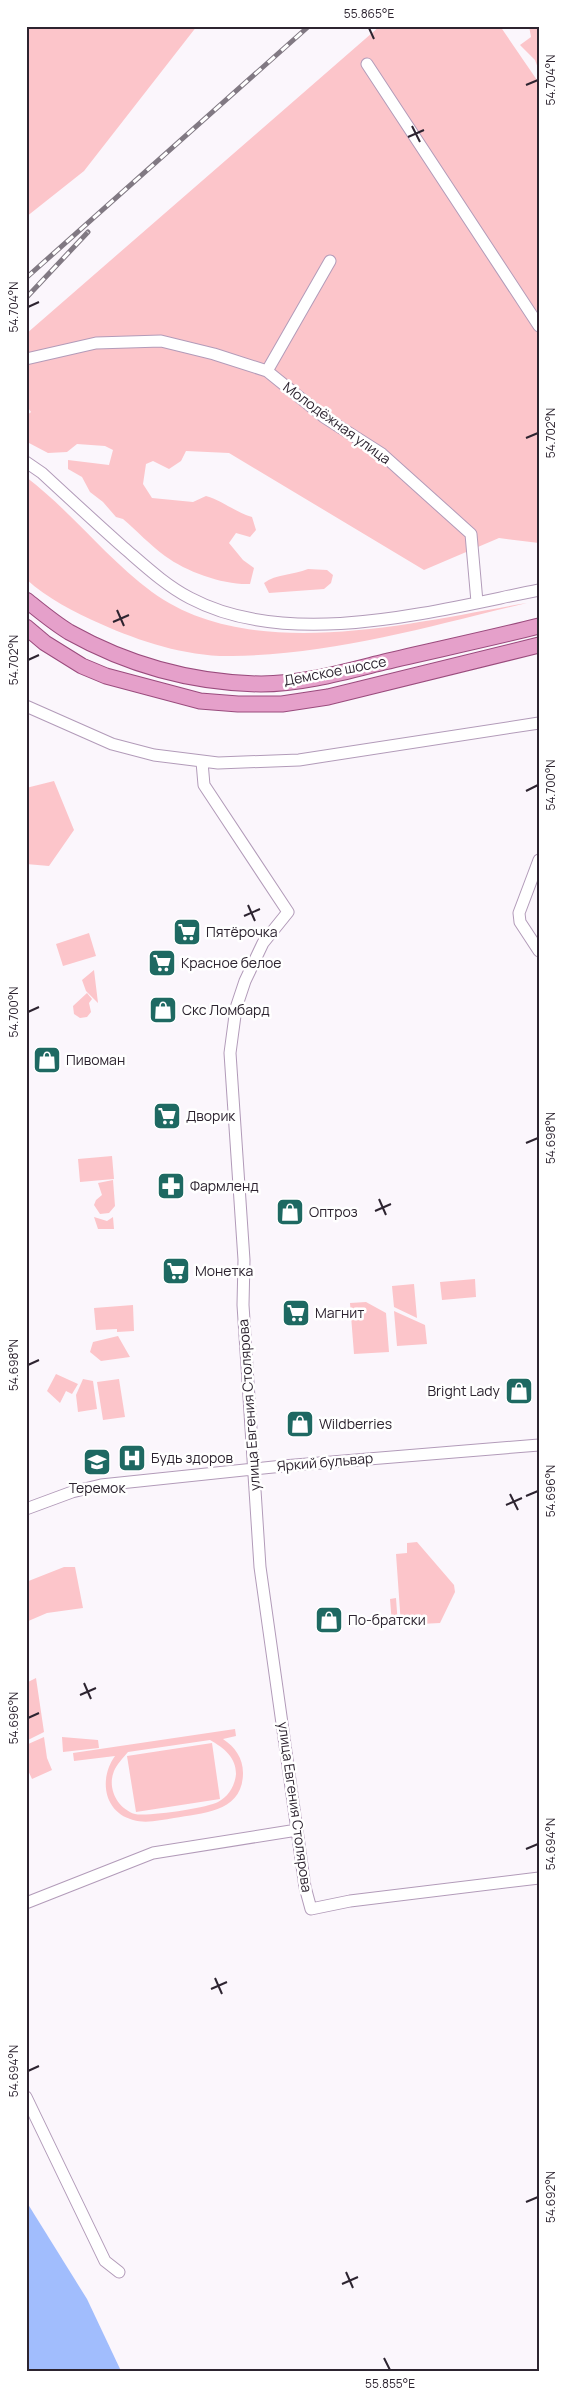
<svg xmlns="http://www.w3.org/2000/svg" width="565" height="2397" viewBox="0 0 565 2397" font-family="Manrope,sans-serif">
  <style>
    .green { fill: #fcc5ca; fill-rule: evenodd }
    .water { fill: #a1bdfd }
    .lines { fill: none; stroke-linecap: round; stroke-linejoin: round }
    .minor-casing { stroke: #b29bb9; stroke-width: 13 }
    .major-casing { stroke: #9a4b7d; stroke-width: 17 }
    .minor { stroke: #fff; stroke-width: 11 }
    .major { stroke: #e5a0ca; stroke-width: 15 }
    .rail-casing { stroke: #817983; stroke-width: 5 }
    .rail { stroke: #fff; stroke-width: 3; stroke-dasharray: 9; stroke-linecap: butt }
    .ticks { fill: none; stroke: #2d2430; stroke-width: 2 }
    .labels { text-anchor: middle; stroke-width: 5; stroke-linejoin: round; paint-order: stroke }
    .street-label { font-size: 14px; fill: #2d2430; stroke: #fff }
    .poi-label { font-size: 14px; fill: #2d2430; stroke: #fff; text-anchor: start }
    .neatline { fill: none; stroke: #2d2430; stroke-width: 2 }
    .ticks-label { font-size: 12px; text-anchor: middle; fill: #2d2430 }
  </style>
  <rect width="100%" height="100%" fill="#fbf6fc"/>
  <!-- green -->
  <path class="green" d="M26,26H197L84,171L26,217Z
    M380,26H500L539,83V543L499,538L424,570L229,453L186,451L181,461L169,469L153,461L146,464L143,484L152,498L193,502L206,496C223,501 235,512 252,517L256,530L250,537L236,533L229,543L243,560L254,568L250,584C223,585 187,572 165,556C150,545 137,531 123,519L116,517L103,502L90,492L82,477L68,469V460L109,465L113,450L105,446L77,444L67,452L48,453L29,443L26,439V416L31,412L26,405V334Z
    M529,26H539V71L535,60L520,45L531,37Z
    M26,477C71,511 106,558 152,592C252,665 413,622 527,603C431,626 332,655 232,656C188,657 141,642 101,624C74,612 48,599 26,579Z
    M308,569L327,570L333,575L331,583L324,589L269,593L264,583C276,574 293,575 308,569Z
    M54,781L74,830L49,866L26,864V788Z
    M89,933L96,956L63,966L56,944Z
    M94,970L98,1003L86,991L82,980Z
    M87,993L92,999L89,1003L91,1012L87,1017L80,1018L74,1014L73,1006Z
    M112,1156L114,1179L80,1182L78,1159Z
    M113,1180L115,1206L109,1213L100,1214L94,1205L96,1200L102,1195L98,1183Z
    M94,1217L107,1221L113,1217L114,1229H98Z
    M475,1279L476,1297L442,1300L440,1282Z
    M414,1284L417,1318L394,1307L392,1286Z
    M366,1302L386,1313L389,1352L354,1354L350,1303Z
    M133,1305L134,1331L117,1332V1329L96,1330L94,1308Z
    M394,1311L425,1325L427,1344L397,1346Z
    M118,1336L130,1357L101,1361L90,1352L93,1342Z
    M56,1374L78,1384L72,1394L66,1391L60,1403L47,1391Z
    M83,1379L93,1381L97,1409L78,1412L76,1395Z
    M119,1379L125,1417L103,1420L97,1382Z
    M417,1542L454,1585L455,1592L440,1623L401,1625L396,1554L407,1553V1543Z
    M64,1567H75L83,1608L47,1613L26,1622V1582Z
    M396,1598L398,1626L392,1624L390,1599Z
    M36,1678L44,1732L26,1741V1683Z
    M235,1729L236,1736L223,1739C235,1747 243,1758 243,1773C243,1812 203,1813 174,1818C161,1820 146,1824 133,1820C103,1812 99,1778 115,1756L74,1761L73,1753ZM210,1740C224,1748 236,1757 236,1774C235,1786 228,1797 218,1802C207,1808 146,1817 135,1814C117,1808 107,1788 114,1771C117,1764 123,1758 128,1752Z
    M44,1737L47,1758L52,1770L32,1779L26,1766V1745Z
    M62,1737L98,1740L99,1748L63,1752Z
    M212,1743L220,1799L136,1812L127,1756Z"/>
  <!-- water -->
  <path class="water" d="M26,2201L87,2299L121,2371H26Z"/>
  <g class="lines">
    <!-- minor casing -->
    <g class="minor-casing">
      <path id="minor" d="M367,64L539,326
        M26,359L96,343L161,341L214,354L267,371L324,417L382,454L471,534L477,602
        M267,371L330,261
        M26,462L42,473C69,498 96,523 123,547C144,565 165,585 190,598C290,651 433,611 539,590
        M26,706L112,744L154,755L218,763L299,760L539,723
        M202,762L204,785L288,912L263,943L245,981L236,1008L230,1053L244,1260L243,1305L260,1567L305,1887L311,1909L350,1901L539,1878
        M539,860L519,913L520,922L539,951
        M26,1509L72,1492L101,1485L283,1466L539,1445
        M26,1903L153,1853L297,1830
        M26,2097L105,2261L119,2272"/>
    </g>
    <!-- major casing -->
    <g class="major-casing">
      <path id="major" d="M26,600C40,611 54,623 69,632C128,665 193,683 261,684C302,684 344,672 384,662C435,650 487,639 539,626
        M26,627L45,643L82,666L106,676L200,701L238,704H282L328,697L539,645"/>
    </g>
    <!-- minor -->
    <use href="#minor" class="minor"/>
    <!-- major -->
    <use href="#major" class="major"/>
    <!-- rail casing -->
    <g class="rail-casing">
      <path id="rail" d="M26,278L309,26
        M26,298L88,232"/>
    </g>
    <!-- rail -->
    <use href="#rail" class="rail"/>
  </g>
  <!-- ticks -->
  <path class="ticks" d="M369,28L374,39M526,85L538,80M412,126L420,142M408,137L424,130M28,307L39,302M526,438L538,433M117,610L124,626M113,622L129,615M28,660L39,655M526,791L538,785M248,905L255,921M244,916L260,909M28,1012L39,1007M526,1143L538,1138M379,1199L386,1215M375,1211L391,1204M28,1365L39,1360M510,1494L518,1510M526,1496L538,1491M506,1505L522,1498M84,1683L91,1699M80,1695L96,1688M28,1718L39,1713M526,1849L538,1844M215,1978L222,1994M211,1989L227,1982M28,2071L39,2066M526,2202L538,2197M346,2272L353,2288M342,2284L358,2277M384,2358L390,2370"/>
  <!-- icons -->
  <defs>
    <g id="supermarket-square" transform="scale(1.4375)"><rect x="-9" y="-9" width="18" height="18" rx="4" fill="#1e6962" stroke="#fff"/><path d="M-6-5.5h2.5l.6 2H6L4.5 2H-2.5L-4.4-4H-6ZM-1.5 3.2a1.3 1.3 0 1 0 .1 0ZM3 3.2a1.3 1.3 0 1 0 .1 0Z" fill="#fff"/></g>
    <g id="shop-square" transform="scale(1.4375)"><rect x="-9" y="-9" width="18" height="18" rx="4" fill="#1e6962" stroke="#fff"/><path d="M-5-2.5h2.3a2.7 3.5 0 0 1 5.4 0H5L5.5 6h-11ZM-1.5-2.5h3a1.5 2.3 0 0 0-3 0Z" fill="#fff"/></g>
    <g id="pharmacy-square" transform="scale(1.4375)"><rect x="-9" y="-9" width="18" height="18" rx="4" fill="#1e6962" stroke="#fff"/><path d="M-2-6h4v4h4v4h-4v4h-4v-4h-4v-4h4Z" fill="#fff"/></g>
    <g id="hospital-square" transform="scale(1.4375)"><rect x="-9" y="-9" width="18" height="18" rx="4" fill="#1e6962" stroke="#fff"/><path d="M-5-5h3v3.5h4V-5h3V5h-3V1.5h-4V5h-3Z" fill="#fff"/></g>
    <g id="school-square" transform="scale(1.4375)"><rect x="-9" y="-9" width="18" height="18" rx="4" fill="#1e6962" stroke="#fff"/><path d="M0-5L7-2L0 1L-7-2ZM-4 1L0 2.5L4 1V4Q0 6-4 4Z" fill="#fff"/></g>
  </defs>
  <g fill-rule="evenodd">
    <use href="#supermarket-square" x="187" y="932"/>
    <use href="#supermarket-square" x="162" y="963"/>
    <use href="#shop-square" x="163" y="1010"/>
    <use href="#shop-square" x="47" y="1060"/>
    <use href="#supermarket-square" x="167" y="1116"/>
    <use href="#pharmacy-square" x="171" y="1186"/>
    <use href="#shop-square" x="290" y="1212"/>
    <use href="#supermarket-square" x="176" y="1271"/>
    <use href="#supermarket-square" x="296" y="1313"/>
    <use href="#shop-square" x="519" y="1391"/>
    <use href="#shop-square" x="300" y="1424"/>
    <use href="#hospital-square" x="132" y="1458"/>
    <use href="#school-square" x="97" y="1462"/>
    <use href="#shop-square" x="329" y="1620"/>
  </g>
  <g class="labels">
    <!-- street labels -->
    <g class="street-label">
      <text transform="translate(337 423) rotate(36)" y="5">Молодёжная улица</text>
      <text transform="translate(335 671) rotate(-11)" y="5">Демское шоссе</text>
      <text transform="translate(249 1405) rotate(-94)" y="5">улица Евгения Столярова</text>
      <text transform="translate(325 1462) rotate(-5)" y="5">Яркий бульвар</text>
      <text transform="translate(295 1807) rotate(82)" y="5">улица Евгения Столярова</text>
    </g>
    <!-- poi labels -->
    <g class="poi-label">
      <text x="206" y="937">Пятёрочка</text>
      <text x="181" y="968">Красное белое</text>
      <text x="182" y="1015">Скс Ломбард</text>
      <text x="66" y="1065">Пивоман</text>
      <text x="186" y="1121">Дворик</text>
      <text x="190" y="1191">Фармленд</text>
      <text x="309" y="1217">Оптроз</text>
      <text x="195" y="1276">Монетка</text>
      <text x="315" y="1318">Магнит</text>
      <text x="500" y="1396" text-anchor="end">Bright Lady</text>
      <text x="319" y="1429">Wildberries</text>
      <text x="151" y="1463">Будь здоров</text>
      <text x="97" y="1493" text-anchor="middle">Теремок</text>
      <text x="348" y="1625">По-братски</text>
    </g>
  </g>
  <!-- border -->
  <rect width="565" height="2397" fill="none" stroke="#ffffff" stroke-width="55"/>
  <rect x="28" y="28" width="510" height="2342" class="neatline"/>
  <g class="ticks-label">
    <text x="369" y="18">55.865°E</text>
    <text transform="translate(551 80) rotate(-90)" y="4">54.704°N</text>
    <text transform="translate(14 307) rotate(-90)" y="4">54.704°N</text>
    <text transform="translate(551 433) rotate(-90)" y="4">54.702°N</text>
    <text transform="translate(14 660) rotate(-90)" y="4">54.702°N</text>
    <text transform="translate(551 785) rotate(-90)" y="4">54.700°N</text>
    <text transform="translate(14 1012) rotate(-90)" y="4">54.700°N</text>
    <text transform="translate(551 1138) rotate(-90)" y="4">54.698°N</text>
    <text transform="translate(14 1365) rotate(-90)" y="4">54.698°N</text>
    <text transform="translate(551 1491) rotate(-90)" y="4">54.696°N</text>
    <text transform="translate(14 1718) rotate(-90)" y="4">54.696°N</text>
    <text transform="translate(551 1844) rotate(-90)" y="4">54.694°N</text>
    <text transform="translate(14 2071) rotate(-90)" y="4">54.694°N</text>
    <text transform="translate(551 2197) rotate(-90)" y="4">54.692°N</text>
    <text x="390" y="2388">55.855°E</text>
  </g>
</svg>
